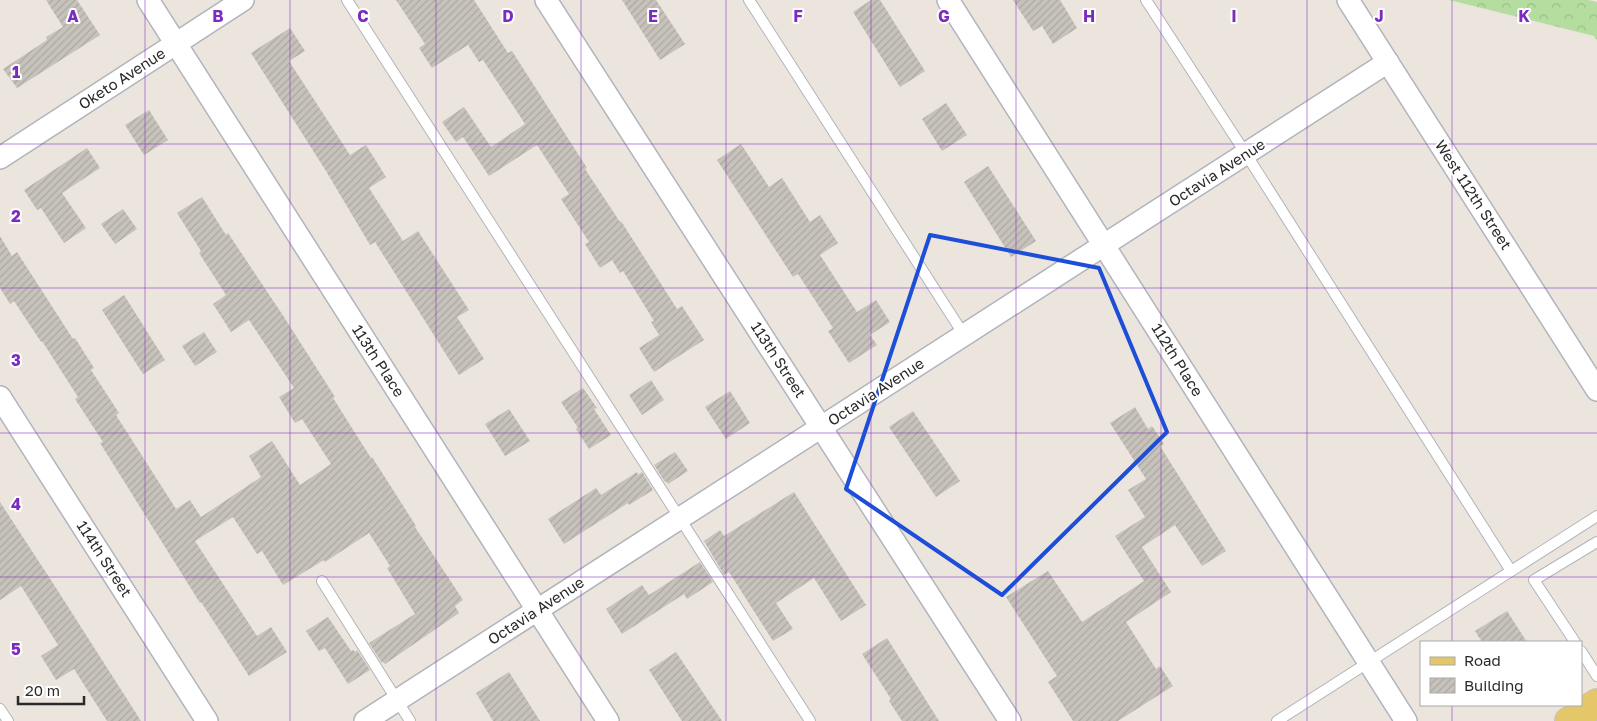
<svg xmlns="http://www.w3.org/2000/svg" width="1597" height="721" viewBox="0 0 1597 721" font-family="'Golos Text',sans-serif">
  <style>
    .forest { fill: url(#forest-crowns) }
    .building { fill: url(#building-hatch) }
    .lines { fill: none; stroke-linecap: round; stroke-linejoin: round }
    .service-casing { stroke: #b1b4bd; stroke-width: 12 }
    .minor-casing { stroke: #b1b4bd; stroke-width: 24 }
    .primary-casing { stroke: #c3c3c3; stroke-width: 30 }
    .service { stroke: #fff; stroke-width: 10 }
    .minor { stroke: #fff; stroke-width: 21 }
    .primary { stroke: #e4c769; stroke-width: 28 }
    .marked { fill: none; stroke: #1d4ed8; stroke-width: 4; stroke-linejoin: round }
    .grid { fill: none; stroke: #7b2cbf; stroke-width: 1; stroke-opacity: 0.55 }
    .labels { text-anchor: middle; stroke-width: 4; stroke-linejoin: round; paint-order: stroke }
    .street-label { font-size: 15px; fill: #2a2a2a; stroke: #fff }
    .grid-label { font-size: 16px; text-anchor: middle; font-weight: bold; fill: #7b2cbf; stroke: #fff; stroke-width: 4; stroke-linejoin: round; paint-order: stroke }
  </style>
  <defs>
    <pattern id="forest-crowns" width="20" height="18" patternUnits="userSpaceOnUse" patternTransform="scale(1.25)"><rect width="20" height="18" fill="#b4dd9f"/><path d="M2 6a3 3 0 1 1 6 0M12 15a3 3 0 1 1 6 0" fill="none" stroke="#9bbe89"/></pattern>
    <pattern id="building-hatch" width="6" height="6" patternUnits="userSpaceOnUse" patternTransform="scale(1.25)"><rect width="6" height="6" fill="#c7c3bc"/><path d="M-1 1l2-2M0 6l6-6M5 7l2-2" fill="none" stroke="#aba8a2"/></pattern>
  </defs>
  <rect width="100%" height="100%" fill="#ebe5dd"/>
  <!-- forest -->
  <path class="forest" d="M1449,0H1588L1597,2V40L1594,36Z"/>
  <!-- building -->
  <path class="building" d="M46,0H77L100,35L17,88L3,69L47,40L46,37L63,27Z
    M396,0H474L508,53L512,51L587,168L585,169L620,222L621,221L677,309L682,306L704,340L654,372L639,348L659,335L651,322L654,321L623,271L620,273L612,260L600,268L585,244L589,242L561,199L569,194L537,145L489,176L463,137L456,142L442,122L464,107L491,147L525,124L483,60L479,62L468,45L432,68L419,48L425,44Z
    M622,0H656L685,44L660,60Z
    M871,0H880L925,71L900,87L853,12Z
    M1013,0H1060L1077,28L1053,44L1042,26L1033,31Z
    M290,28L305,51L289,61L350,155L366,145L386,177L369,188L403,241L418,231L469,310L457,317L484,359L459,375L375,242L370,245L326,171L251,53Z
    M946,103L967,135L942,151L922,119Z
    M149,110L168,140L144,155L125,125Z
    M741,144L769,187L782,178L810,222L820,215L838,243L820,255L857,312L876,300L890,322L870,335L877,345L849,363L828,331L833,328L798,274L793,277L717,160Z
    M87,148L100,168L62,193L86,228L64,243L41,208L37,210L24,190Z
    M988,166L1036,241L1011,257L964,182Z
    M202,197L226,235L228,233L284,317L335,397L333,398L371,458L372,457L416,526L415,527L463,600L455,606L459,613L385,664L383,662L382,663L369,643L415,614L387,568L390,566L369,533L325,562L324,560L283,585L262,551L257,554L233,517L195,541L257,636L271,627L287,652L249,676L201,602L200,603L100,443L103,442L75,399L78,397L42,341L41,342L14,301L10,304L0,288V236L12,256L17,252L73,339L75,338L94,368L91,370L119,413L116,415L176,509L190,500L201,517L261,477L249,456L272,441L300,485L331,464L302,419L295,423L279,397L294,388L249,320L231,332L213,304L226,295L199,253L201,251L177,213Z
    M123,209L137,229L115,244L101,224Z
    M124,295L165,360L143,374L102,310Z
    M204,332L217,352L195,366L182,346Z
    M651,380L664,400L642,415L629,395Z
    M583,388L597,408L594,409L611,435L589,449L576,429L578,428L561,402Z
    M730,391L750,423L726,439L705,407Z
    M1135,407L1148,429L1152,426L1164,444L1160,446L1226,551L1202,566L1175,525L1142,547L1171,592L1126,622L1156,669L1160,666L1173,686L1118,721H1073L1048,682L1057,676L1006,597L1048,571L1082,622L1144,581L1115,536L1145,517L1128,490L1146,479L1110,423Z
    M509,409L530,441L505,456L485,424Z
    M913,411L960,481L936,497L889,427Z
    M675,452L688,471L668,484L666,481L665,482L654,465Z
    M637,472L638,475L642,472L653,490L629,505L628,503L564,544L548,519L596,488L601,495Z
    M794,492L866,605L841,621L814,578L776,603L793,629L773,641L729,572L724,575L704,541L720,530L724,536Z
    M0,502L58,591L141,721H107L74,669L56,680L41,656L58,645L21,586L0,600Z
    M700,562L713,582L687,599L684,594L622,634L606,609L642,585L649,595Z
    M1507,611L1527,642H1482L1475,631Z
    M328,617L351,651L353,650L355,652L357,650L370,670L348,684L325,648L319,651L306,631Z
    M887,638L907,670L939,721H902L889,701L891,699L862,654Z
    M676,652L722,721H682L669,701L649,670Z
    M509,672L540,721H493L476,693Z"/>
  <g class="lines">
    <!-- service casing -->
    <g class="service-casing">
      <path id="service" d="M347,0L810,721
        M749,0L964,335
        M1146,0L1246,154L1511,571
        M322,581L410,721
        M1575,642L1534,580L1597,542
        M1581,651L1597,676
        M0,709L8,721
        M1277,721L1597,516"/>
    </g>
    <!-- minor casing -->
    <g class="minor-casing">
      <path id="minor" d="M148,0L608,721
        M546,0L1010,721
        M948,0L1406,721
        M1348,0L1597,390
        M0,158L243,0
        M0,397L207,721
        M365,721L1388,62"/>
    </g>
    <!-- primary casing -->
    <g class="primary-casing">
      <path id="primary" d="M1569,721L1597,703"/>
    </g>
    <!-- service -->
    <use href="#service" class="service"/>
    <!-- minor -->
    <use href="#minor" class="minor"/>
    <!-- primary -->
    <use href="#primary" class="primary"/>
  </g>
  <!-- marked area -->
  <path class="marked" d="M930,235L1099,268L1167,432L1002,595L846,489Z"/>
  <!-- grid -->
  <path class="grid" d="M145,0V721M290,0V721M436,0V721M581,0V721M726,0V721M871,0V721M1016,0V721M1161,0V721M1307,0V721M1452,0V642M0,144H1597M0,288H1597M0,433H1597M0,577H1597M1452,705V721"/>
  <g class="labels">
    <!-- street labels -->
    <g class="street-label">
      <text transform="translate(122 79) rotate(-33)" y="5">Oketo Avenue</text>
      <text transform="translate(1217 173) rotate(-33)" y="5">Octavia Avenue</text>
      <text transform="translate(1473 195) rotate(57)" y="5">West 112th Street</text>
      <text transform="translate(778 360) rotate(57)" y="5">113th Street</text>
      <text transform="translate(1177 360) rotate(58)" y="5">112th Place</text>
      <text transform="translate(378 361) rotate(57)" y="5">113th Place</text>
      <text transform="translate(876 392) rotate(-33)" y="5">Octavia Avenue</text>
      <text transform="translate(104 559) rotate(57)" y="5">114th Street</text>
      <text transform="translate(536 611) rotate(-33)" y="5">Octavia Avenue</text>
    </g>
  </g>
  <g class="grid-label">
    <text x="73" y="22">A</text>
    <text x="218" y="22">B</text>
    <text x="363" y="22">C</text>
    <text x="508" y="22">D</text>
    <text x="653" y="22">E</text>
    <text x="798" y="22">F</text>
    <text x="944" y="22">G</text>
    <text x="1089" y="22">H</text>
    <text x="1234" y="22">I</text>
    <text x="1379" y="22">J</text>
    <text x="1524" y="22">K</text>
    <text x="16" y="78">1</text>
    <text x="16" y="222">2</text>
    <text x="16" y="366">3</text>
    <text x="16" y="510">4</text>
    <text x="16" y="655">5</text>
  </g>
  <!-- legend -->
  <rect x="1420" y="641" width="162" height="65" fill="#ffffff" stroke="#aaaaaa"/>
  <rect x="1430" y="657" width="25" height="8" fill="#e4c769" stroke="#aaaaaa"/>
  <text x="1464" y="666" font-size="15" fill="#2a2a2a">Road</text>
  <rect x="1430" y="678" width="25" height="15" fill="url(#building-hatch)" stroke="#aaaaaa"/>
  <text x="1464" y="691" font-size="15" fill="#2a2a2a">Building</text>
  <!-- scale -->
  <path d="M18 696v8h66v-8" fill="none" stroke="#2a2a2a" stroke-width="2.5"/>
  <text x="25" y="696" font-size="15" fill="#2a2a2a" stroke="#ffffff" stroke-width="4" paint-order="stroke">20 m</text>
</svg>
